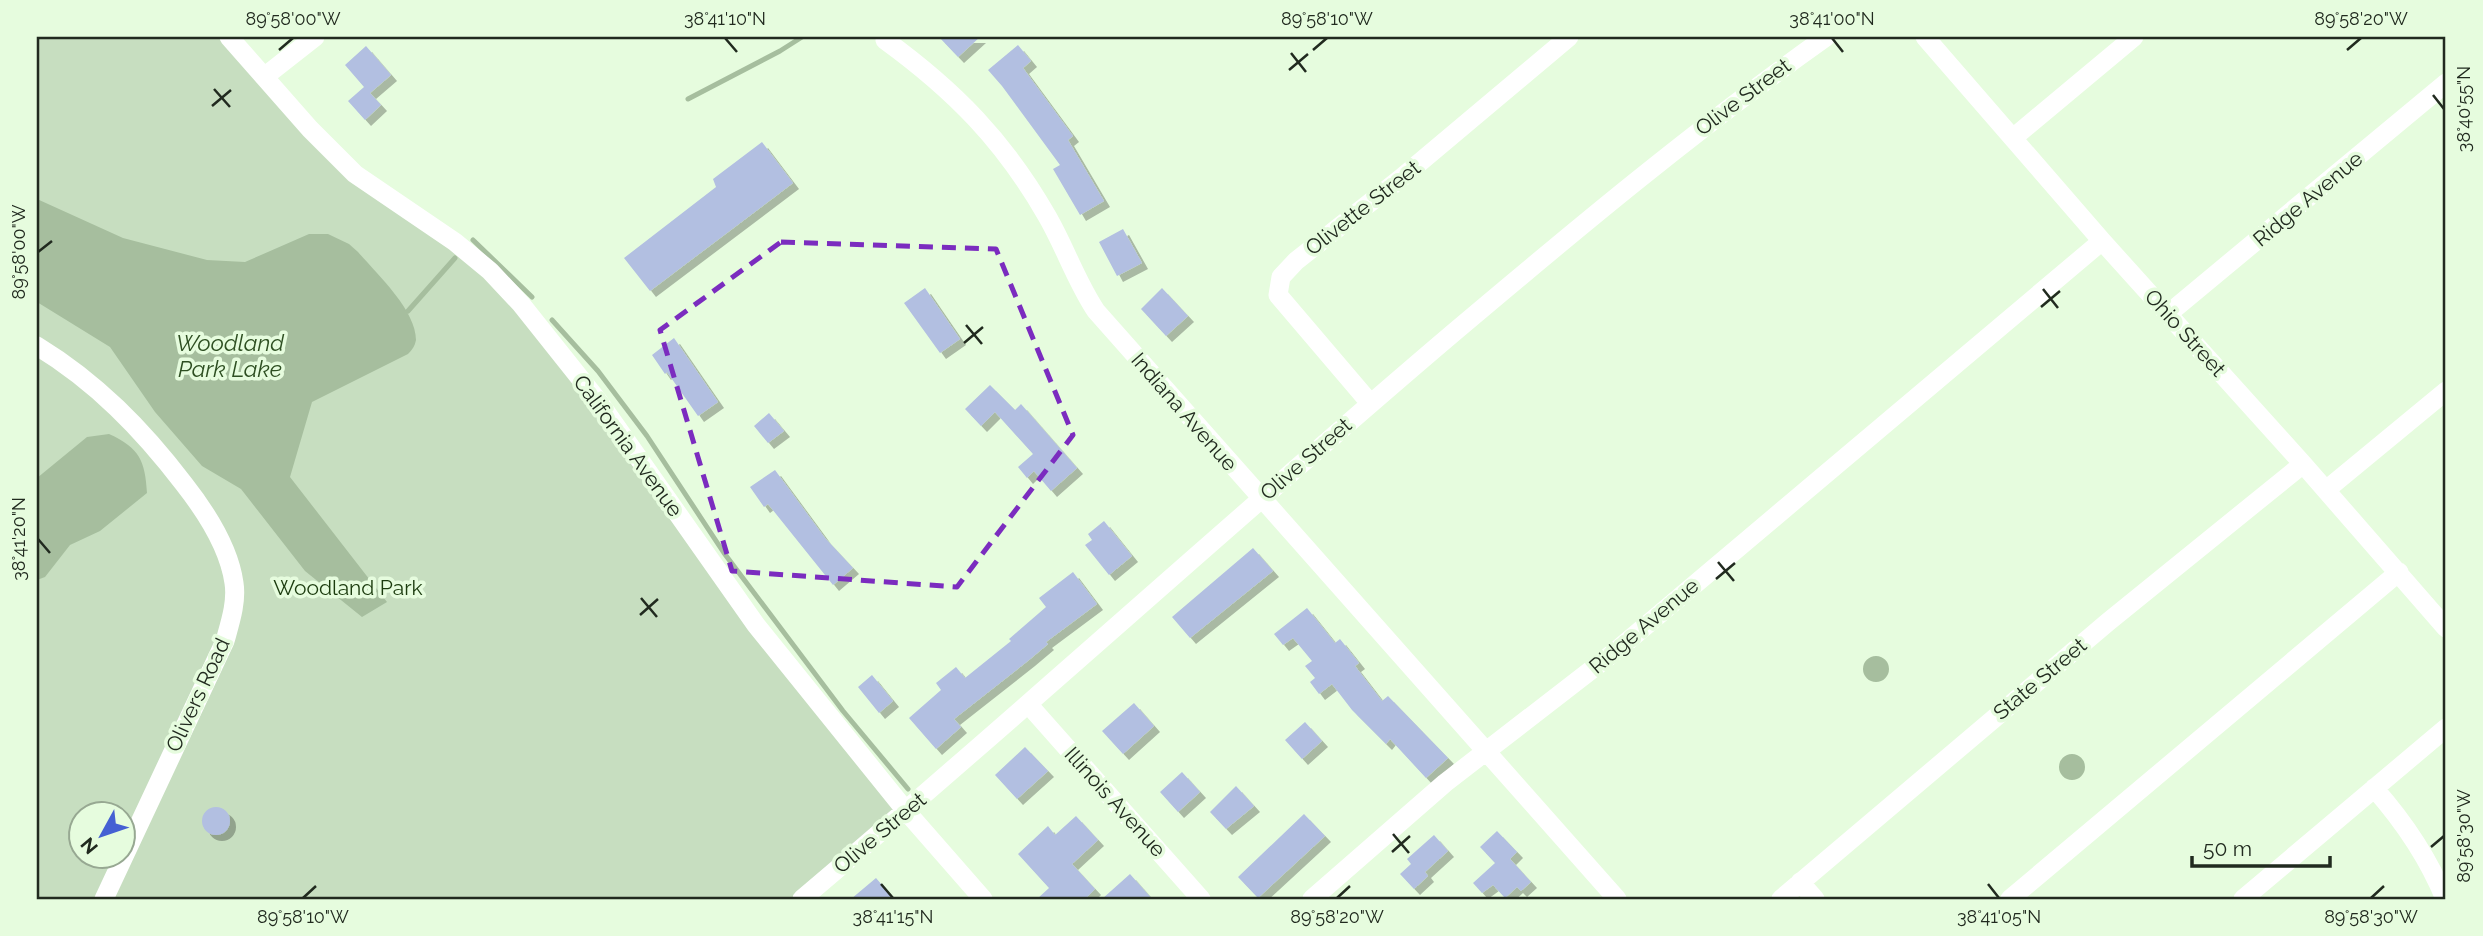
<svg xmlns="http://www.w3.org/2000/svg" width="2483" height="936" viewBox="0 0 2483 936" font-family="Raleway,sans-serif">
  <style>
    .green { fill: #c7dec0; fill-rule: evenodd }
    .water { fill: #a6be9e }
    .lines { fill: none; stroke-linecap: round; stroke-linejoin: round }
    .stream { stroke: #a6be9e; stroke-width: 5 }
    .building { fill: #b2bfe1; filter: url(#shadow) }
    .minor { stroke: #fff; stroke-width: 19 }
    .marked { fill: none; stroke: #7b2cbf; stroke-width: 5; stroke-dasharray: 14 9; stroke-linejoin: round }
    .ticks { fill: none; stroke: #212a1f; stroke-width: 2.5 }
    .labels { text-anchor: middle; stroke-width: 7; stroke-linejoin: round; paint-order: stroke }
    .street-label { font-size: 21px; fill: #212a1f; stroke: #e6fcde }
    .park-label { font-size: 21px; fill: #1b3b0e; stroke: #e6fcde }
    .water-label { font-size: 23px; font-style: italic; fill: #2e4f22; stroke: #e6fcde }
    .neatline { fill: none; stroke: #212a1f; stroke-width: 2.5 }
    .ticks-label { font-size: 18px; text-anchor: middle; fill: #212a1f }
  </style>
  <defs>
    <filter id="shadow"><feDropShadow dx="6" dy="6" stdDeviation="0" flood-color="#0004"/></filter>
  </defs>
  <rect width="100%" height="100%" fill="#e6fcde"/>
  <!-- green -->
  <path class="green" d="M37,37H229L355,174L472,256L572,368L906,811L800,899H37ZM80,814H122V856H80Z"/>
  <!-- water -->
  <path class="water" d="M37,199L123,238L207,260L245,262L309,234H328L349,244L358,252C377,274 416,310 416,340C415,346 412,350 408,354L312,402L290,477L387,602L362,617L305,571L241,489L202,466L155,412L110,347L37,302Z
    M109,434C140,448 145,461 147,493L100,531L70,545L45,577L37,580V478L87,437Z
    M1863 669a13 13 0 1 1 26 0a13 13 0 1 1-26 0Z
    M2059 767a13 13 0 1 1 26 0a13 13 0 1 1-26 0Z"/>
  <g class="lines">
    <!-- stream -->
    <path class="stream" d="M688,99L780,51L802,37
      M473,240L532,297
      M408,311L455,258
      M552,320L598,371L647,436L724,553L843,711L908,789"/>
  </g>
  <!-- building -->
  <path class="building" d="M939,37H980L958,57Z
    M1018,45L1031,61L1023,68L1073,136L1068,140L1104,201L1080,215L1053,169L1060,165L1002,86L988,70Z
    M366,46L391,75L370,93L381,105L365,120L348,101L364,87L345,65Z
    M762,142L793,183L650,291L624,258L716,187L713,179Z
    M1123,229L1142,263L1117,276L1099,242Z
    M925,288L960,339L940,353L904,303Z
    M1162,288L1188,316L1166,336L1141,309Z
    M674,338L718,402L698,416L667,372L665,374L652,355Z
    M990,385L1015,410L1021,404L1077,468L1051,491L1034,471L1027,478L1018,467L1033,454L995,412L981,426L965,409Z
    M769,413L784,431L768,443L754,426Z
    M775,470L825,538L853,568L833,585L768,504L764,507L750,487Z
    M1104,521L1132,556L1109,575L1085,545L1092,540L1088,534Z
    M1253,548L1273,571L1190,638L1172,617Z
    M1073,572L1097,604L1046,642L1048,644L1029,660L954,719L961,727L936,749L909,718L941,690L936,683L956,667L965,678L1011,641L1009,639L1046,607L1039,598Z
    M1307,608L1335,643L1340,639L1359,663L1355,666L1382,701L1388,696L1448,758L1426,778L1390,739L1386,744L1352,710L1332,684L1319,694L1310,682L1315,678L1305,666L1312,661L1293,638L1283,645L1274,634Z
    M872,675L893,701L879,713L858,687Z
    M1134,703L1154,726L1123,754L1102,731Z
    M1305,722L1322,741L1302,759L1285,740Z
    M1025,747L1048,771L1017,799L995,775Z
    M1182,772L1200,792L1178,812L1160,792Z
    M1236,786L1254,806L1226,829L1210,812Z
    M202 821a14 14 0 1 1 28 0a14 14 0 1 1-28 0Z
    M1304,814L1325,836L1258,898L1238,877Z
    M1076,816L1098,840L1072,864L1095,889L1085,899H1037L1049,888L1018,854L1048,826L1055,835Z
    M1497,831L1517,852L1510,859L1531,882L1521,891L1517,887L1505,898L1493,885L1482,893L1473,883L1495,863L1480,847Z
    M1434,835L1448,851L1425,872L1428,876L1414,889L1400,874L1411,864L1407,859Z
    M1130,874L1152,899H1102Z
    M876,878L894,899H851Z"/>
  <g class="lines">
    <!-- minor -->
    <path class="minor" d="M229,37L310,129L355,174L455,242L490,271L521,304L599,402L756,625L906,811L983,899
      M1925,37L2102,241L2303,464L2446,628
      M885,40C955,91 1004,141 1047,216C1065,247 1076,281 1096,311L1617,899
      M264,77L315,37
      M2013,138L2134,37
      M2168,314L2446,83
      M37,346C96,382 142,429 184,484C206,512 229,547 234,583C237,602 230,623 225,641L104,899
      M1370,403L1278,295L1281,277L1296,261L1400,179L1569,37
      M2326,490L2446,391
      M1028,704L1201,899
      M2374,788C2404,822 2428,857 2445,899
      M1800,882L1815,899
      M802,899C1021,714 1233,520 1452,334C1574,231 1696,129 1826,37
      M1312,899L1445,783L1617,650L2102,241
      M1781,899L2108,622L2303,464
      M2010,899L2399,572
      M2243,899L2446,728"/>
  </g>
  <!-- marked area -->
  <path class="marked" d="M781,242L996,249L1073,435L957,587L732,571L660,330Z"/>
  <!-- ticks -->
  <path class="ticks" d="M725,38L737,52M1832,38L1843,52M279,50L293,38M1313,50L1327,38M2347,50L2361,38M1291,53L1306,72M1289,70L1308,54M214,89L230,107M2433,95L2444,109M212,106L231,90M38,252L52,241M2043,289L2058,308M2041,307L2060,291M966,325L982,344M964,343L983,327M38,539L50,553M1718,562L1734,581M1716,579L1735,563M641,598L657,617M640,615L658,599M1393,834L1409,853M2431,847L2444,836M1392,852L1410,836M881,884L893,898M1988,884L1999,898M303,898L316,886M1337,898L1350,886M2371,898L2384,886"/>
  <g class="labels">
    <!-- street labels -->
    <g class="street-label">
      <text transform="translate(1743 97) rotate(-37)" y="7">Olive Street</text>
      <text transform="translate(2308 199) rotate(-40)" y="7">Ridge Avenue</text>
      <text transform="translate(1363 208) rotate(-38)" y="7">Olivette Street</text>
      <text transform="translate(2185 333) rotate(48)" y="7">Ohio Street</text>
      <text transform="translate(1184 412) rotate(49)" y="7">Indiana Avenue</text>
      <text transform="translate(628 446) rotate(54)" y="7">California Avenue</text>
      <text transform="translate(1306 459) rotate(-41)" y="7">Olive Street</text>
      <text transform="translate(1644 626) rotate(-40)" y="7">Ridge Avenue</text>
      <text transform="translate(2040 679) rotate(-40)" y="7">State Street</text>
      <text transform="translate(198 695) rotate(-65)" y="7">Olivers Road</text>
      <text transform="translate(1115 802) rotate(48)" y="7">Illinois Avenue</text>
      <text transform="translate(880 833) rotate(-40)" y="7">Olive Street</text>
    </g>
    <!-- park labels -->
    <g class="park-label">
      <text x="348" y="595">Woodland Park</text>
    </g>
    <!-- water labels -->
    <g class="water-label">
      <text x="230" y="351">Woodland<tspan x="230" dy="26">Park Lake</tspan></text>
    </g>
  </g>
  <!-- border -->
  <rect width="2483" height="936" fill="none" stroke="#e6fcde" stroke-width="77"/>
  <!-- north arrow -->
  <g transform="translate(102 835) rotate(230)"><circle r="33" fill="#e6fcde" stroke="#97a892" stroke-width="2"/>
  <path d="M0-5L12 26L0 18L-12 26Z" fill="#4560d3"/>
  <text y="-10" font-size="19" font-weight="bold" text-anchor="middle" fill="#212a1f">N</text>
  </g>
  <!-- scale -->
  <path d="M2192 856v10h138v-10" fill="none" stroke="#212a1f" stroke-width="3.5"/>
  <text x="2203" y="856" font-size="21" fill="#212a1f" stroke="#e6fcde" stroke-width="5" paint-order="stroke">50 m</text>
  <rect x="38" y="38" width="2406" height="860" class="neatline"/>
  <g class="ticks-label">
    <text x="293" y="25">89°58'00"W</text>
    <text x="725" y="25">38°41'10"N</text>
    <text x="1327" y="25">89°58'10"W</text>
    <text x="1832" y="25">38°41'00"N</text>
    <text x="2361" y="25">89°58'20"W</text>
    <text transform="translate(2464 109) rotate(-90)" y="6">38°40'55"N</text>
    <text transform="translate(19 252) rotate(-90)" y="6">89°58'00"W</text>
    <text transform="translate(19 539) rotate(-90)" y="6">38°41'20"N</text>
    <text transform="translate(2464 836) rotate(-90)" y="6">89°58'30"W</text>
    <text x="303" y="923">89°58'10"W</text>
    <text x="893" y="923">38°41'15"N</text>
    <text x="1337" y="923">89°58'20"W</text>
    <text x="1999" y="923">38°41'05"N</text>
    <text x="2371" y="923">89°58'30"W</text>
  </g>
</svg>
